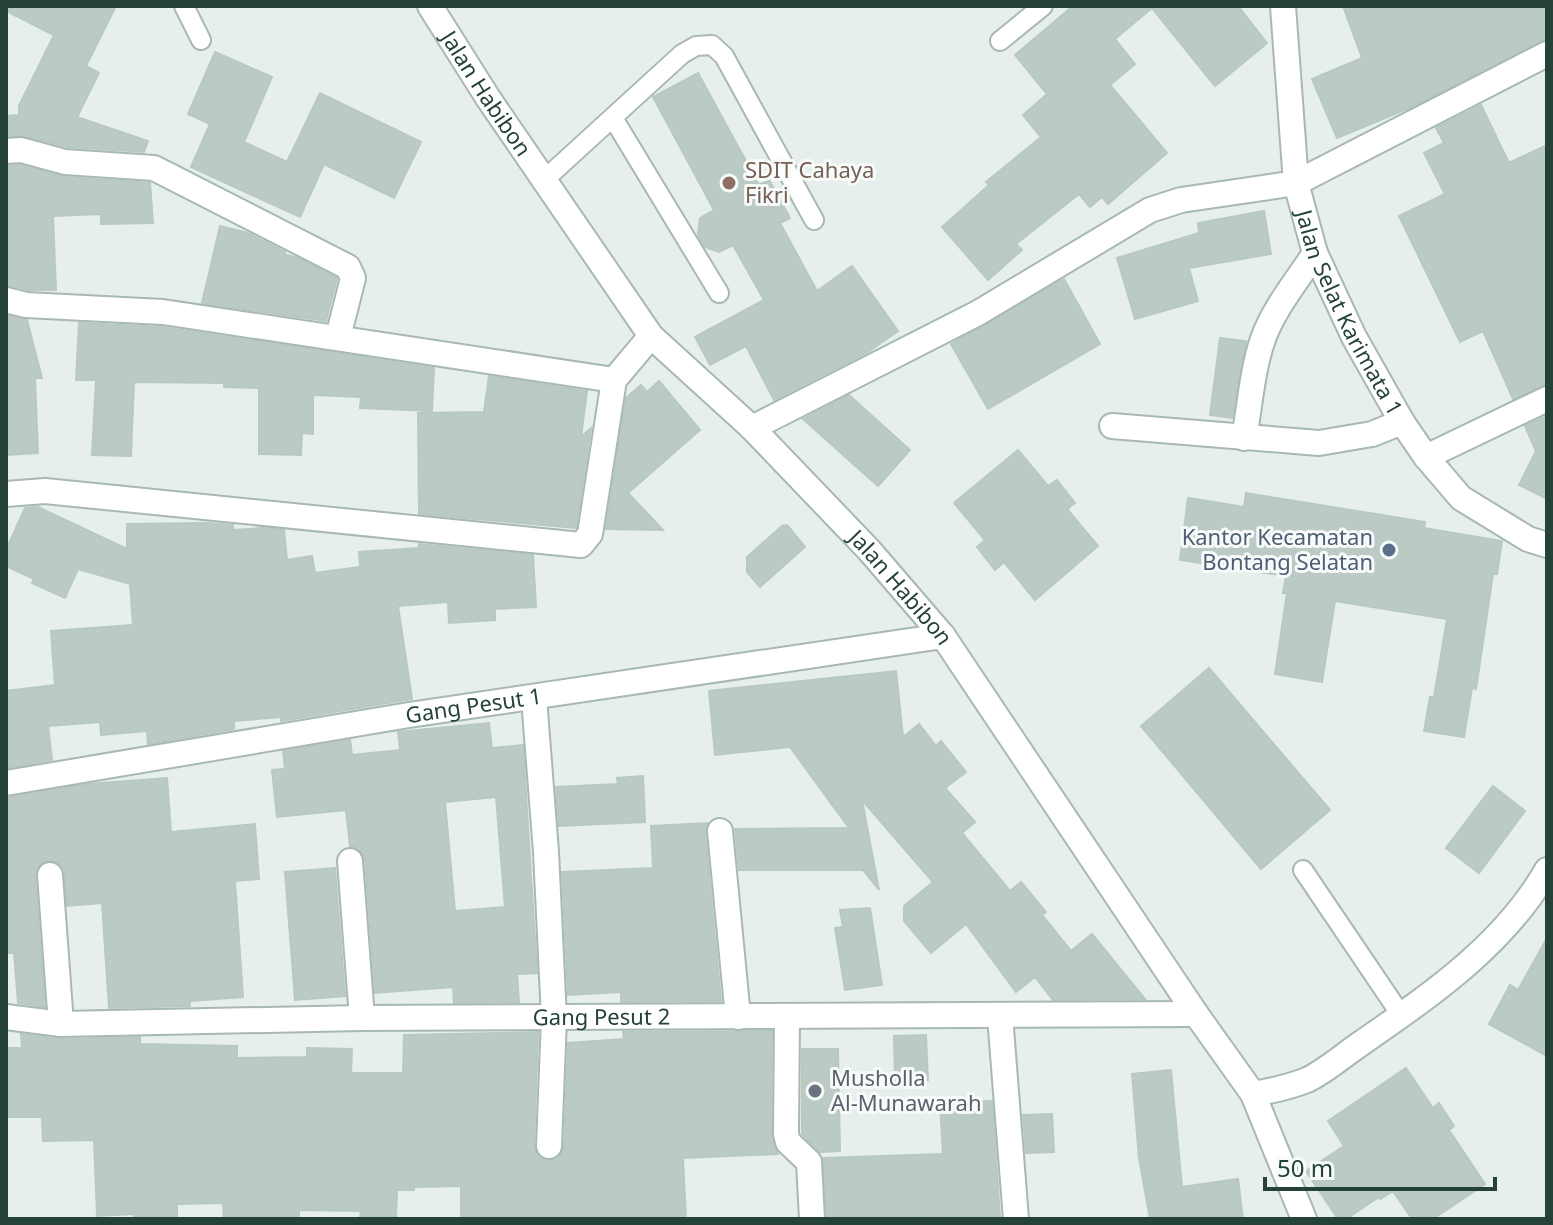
<svg xmlns="http://www.w3.org/2000/svg" width="1553" height="1225" viewBox="0 0 1553 1225" font-family="'Noto Sans',sans-serif">
  <style>
    .building { fill: #bbcac4; stroke: #b8c9c2; stroke-width: 2; fill-rule: evenodd }
    .lines { fill: none; stroke-linecap: round; stroke-linejoin: round }
    .lane-casing { stroke: #a8b8b2; stroke-width: 22 }
    .street-casing { stroke: #a8b8b2; stroke-width: 28 }
    .lane { stroke: #fff; stroke-width: 18 }
    .street { stroke: #fff; stroke-width: 24 }
    .education-dot { fill: #8d6e63; stroke: #f7fbf9; stroke-width: 3 }
    .service-dot { fill: #5c6f8a; stroke: #f7fbf9; stroke-width: 3 }
    .worship-dot { fill: #6b7280; stroke: #f7fbf9; stroke-width: 3 }
    .labels { text-anchor: middle; stroke-width: 6; stroke-linejoin: round; paint-order: stroke }
    .street-label { font-size: 22px; fill: #24423a; stroke: #f7fbf9 }
    .education-label { font-size: 22px; fill: #785e54; stroke: #f7fbf9; text-anchor: start }
    .service-label { font-size: 22px; fill: #4e5e75; stroke: #f7fbf9; text-anchor: end }
    .worship-label { font-size: 22px; fill: #5b616d; stroke: #f7fbf9; text-anchor: start }
  </style>
  <rect width="100%" height="100%" fill="#e6efeb"/>
  <!-- building -->
  <path class="building" d="M6,6H116L86,66L99,73L77,117L148,141L144,152L68,147L25,136H6V116L19,115V106L54,35L6,11Z
    M1073,6H1238L1267,43L1215,86L1152,8L1115,39L1135,64L1110,85L1167,153L1108,204L1102,197L1090,207L1079,194L1016,244L1022,250L988,280L942,227L989,185L986,182L1041,137L1023,115L1047,94L1015,55Z
    M1343,6H1547V39L1414,106L1337,138L1312,79L1362,58Z
    M215,52L272,77L244,142L287,162L320,93L421,142L394,198L324,164L300,217L191,167L210,124L188,114Z
    M698,73L759,185L769,180L790,218L780,223L817,291L852,266L898,331L868,352L774,400L746,346L710,365L695,337L764,300L733,245L719,252L705,247L698,235L700,218L714,210L653,97Z
    M1481,105L1509,163L1547,145V384L1513,399L1483,331L1460,342L1399,216L1445,194L1424,153L1444,143L1436,128Z
    M19,165L64,177L150,183L153,223L101,224V214L53,216L56,290H28L6,285V166Z
    M1264,211L1271,254L1189,268L1198,301L1135,319L1117,258L1199,233L1198,223Z
    M220,226L248,233L285,252L284,254L298,258L337,278L326,321L202,303Z
    M1064,279L1100,344L988,409L951,344Z
    M6,315L27,320L42,378H35L38,453L6,455Z
    M79,323L162,327L434,368L432,411L360,408L361,397L313,395V434L302,433L301,455L259,454V388L224,387V383L134,382L131,456L92,455L96,380H76Z
    M1220,338L1246,341L1232,418L1210,415Z
    M489,376L587,391L581,437L591,428L576,528L419,514L418,413L484,412Z
    M659,381L700,430L628,493L663,530L606,529L626,398L641,385L647,392Z
    M849,395L910,450L878,486L803,419Z
    M1547,416V499L1519,485L1536,451L1525,426Z
    M1018,450L1048,486L1057,480L1075,503L1067,509L1098,546L1035,600L1004,562L995,570L977,547L985,540L954,503Z
    M1246,493L1425,522L1424,528L1502,541L1497,574H1493L1476,689L1472,688L1464,737L1424,731L1430,697H1434L1447,619L1335,601L1322,682L1275,674L1287,593H1283L1286,576L1180,560L1188,498L1244,507Z
    M38,507L127,549V524L208,523L233,525V530L262,528L284,530L287,560L312,556L315,573L360,567L359,552L419,548V544L533,555L536,607L495,609V620L449,623L448,602L398,606L412,699L281,721V717L234,721V729L148,744L147,731L101,735L100,722L48,726L52,760L6,768V691L55,685L51,631L133,625L130,584L78,569L65,598L32,583L34,579L6,566V550L25,508Z
    M787,525L805,547L760,587L747,572V557L782,526Z
    M1209,668L1330,810L1261,869L1141,726Z
    M896,671L903,737L919,724L936,746L941,741L966,772L945,788L975,822L962,833L1010,891L1021,882L1046,912L1042,915L1071,951L1092,934L1145,999L1053,1000L1035,977L1016,992L966,924L931,953L904,921V906L933,882L862,800L879,890L863,870H739L735,829L849,828L790,747L715,755L709,691Z
    M489,723L492,748L523,745L537,973L517,974L519,1002L454,1003L453,987L375,993L365,860L362,852L350,846L346,810L277,817L272,770L285,769L283,751L350,740L352,755L400,750L398,732ZM496,797L505,907L455,911L445,802Z
    M643,776L645,822L559,826L556,787L618,784L617,778Z
    M167,778L171,832L255,824L259,879L235,881L243,997L190,1001V1006L109,1008L102,903L67,906L63,867L50,860L41,863L35,876L45,1007L18,1003L14,953H6V798L88,784Z
    M1493,786L1525,811L1479,873L1446,848Z
    M708,823L705,832L721,1001L621,1002V992L568,995L562,872L653,868L651,826Z
    M335,868L345,996L295,1000L285,872Z
    M870,908L882,985L845,990L835,928L843,927L840,910Z
    M1547,938V1056L1489,1024L1510,985L1518,990Z
    M772,1031L771,1134L778,1154L683,1158L686,1219H461V1186L414,1187V1190H397L396,1217H360L361,1211L299,1210V1219H224L223,1203L177,1204V1219H134V1214L97,1216L94,1140L43,1141L42,1117H7V1048H22L21,1034L61,1039L140,1037V1044L237,1046V1058L307,1057V1048L352,1049L351,1073H403L404,1035L538,1032L534,1146L540,1158L549,1161L557,1159L564,1147L568,1043L624,1039L623,1032Z
    M926,1035L928,1080L895,1081L894,1036Z
    M802,1049H838L840,1151L820,1152L802,1134Z
    M1406,1068L1433,1108L1439,1103L1454,1126L1449,1130L1485,1184L1433,1219H1412L1393,1191L1380,1199L1379,1197L1346,1219H1338L1306,1171L1344,1146L1328,1121Z
    M1171,1070L1182,1187L1238,1179L1243,1219H1150L1139,1158L1132,1074Z
    M992,1101L1000,1217L827,1219L823,1158L943,1154L940,1103Z
    M1052,1114L1054,1152L1026,1153L1023,1115Z"/>
  <g class="lines">
    <!-- lane casing -->
    <g class="lane-casing">
      <path id="lane" d="M184,6L201,40
        M1000,41L1043,6
        M613,118L719,293
        M544,180L682,54L696,46L712,45L724,56L814,220
        M1303,870L1401,1015"/>
    </g>
    <!-- street casing -->
    <g class="street-casing">
      <g id="street">
        <path id="s1" d="M430,6L488,98L651,336L752,428L869,550L943,636L1196,1014L1253,1094L1304,1219"/>
        <path id="s2" d="M1283,6L1296,183L1315,253L1354,337L1402,422L1426,457L1461,498L1528,539L1547,545"/>
        <path d="M6,151L21,150L65,162L154,168L348,267L353,278L338,337"/>
        <path d="M6,300L26,305L163,312L614,380"/>
        <path d="M1112,426L1319,443L1372,434L1402,422"/>
        <path d="M752,428L978,313L1150,210L1181,200L1296,183L1547,54"/>
        <path d="M1244,438C1250,406 1252,370 1263,339C1274,308 1297,281 1315,253"/>
        <path d="M1426,457L1547,399"/>
        <path d="M6,494L45,491L581,545L590,534L614,380L651,336"/>
        <path d="M534,698L546,852L554,1018L549,1146"/>
        <path id="s3" d="M6,783L409,715L943,636"/>
        <path d="M720,831L738,1017"/>
        <path d="M350,861L362,1018"/>
        <path d="M50,875L61,1024"/>
        <path d="M1000,1016L1016,1219"/>
        <path id="s4" d="M6,1017L61,1024L362,1018L1196,1014"/>
        <path d="M787,1017L786,1134L788,1142L809,1162L812,1219"/>
        <path d="M1253,1094C1271,1091 1289,1087 1307,1080C1326,1071 1345,1054 1363,1042C1432,994 1504,945 1547,870"/>
      </g>
    </g>
    <!-- lane -->
    <use href="#lane" class="lane"/>
    <!-- street -->
    <use href="#street" class="street"/>
  </g>
  <!-- markers -->
  <circle class="education-dot" cx="729" cy="183" r="8"/>
  <circle class="service-dot" cx="1389" cy="550" r="8"/>
  <circle class="worship-dot" cx="815" cy="1091" r="8"/>
  <g class="labels">
    <!-- street labels -->
    <g class="street-label">
      <text dy="8" stroke="none"><textPath href="#s1" startOffset="104">Jalan Habibon</textPath></text>
      <text dy="8" stroke="none"><textPath href="#s2" startOffset="318">Jalan Selat Karimata 1</textPath></text>
      <text dy="8" stroke="none"><textPath href="#s1" startOffset="752">Jalan Habibon</textPath></text>
      <text dy="8" stroke="none"><textPath href="#s3" startOffset="474">Gang Pesut 1</textPath></text>
      <text dy="8" stroke="none"><textPath href="#s4" startOffset="596">Gang Pesut 2</textPath></text>
    </g>
    <!-- education labels -->
    <g class="education-label">
      <text x="745" y="178">SDIT Cahaya<tspan x="745" dy="25">Fikri</tspan></text>
    </g>
    <!-- service labels -->
    <g class="service-label">
      <text x="1373" y="545">Kantor Kecamatan<tspan x="1373" dy="25">Bontang Selatan</tspan></text>
    </g>
    <!-- worship labels -->
    <g class="worship-label">
      <text x="831" y="1086">Musholla<tspan x="831" dy="25">Al-Munawarah</tspan></text>
    </g>
  </g>
  <!-- border -->
  <rect width="1553" height="1225" fill="none" stroke="#24423a" stroke-width="16"/>
  <!-- scale -->
  <path d="M1265 1177v12h230v-12" fill="none" stroke="#24423a" stroke-width="4"/>
  <text x="1277" y="1177" font-size="24" fill="#24423a" stroke="#f7fbf9" stroke-width="6" paint-order="stroke">50 m</text>
</svg>
